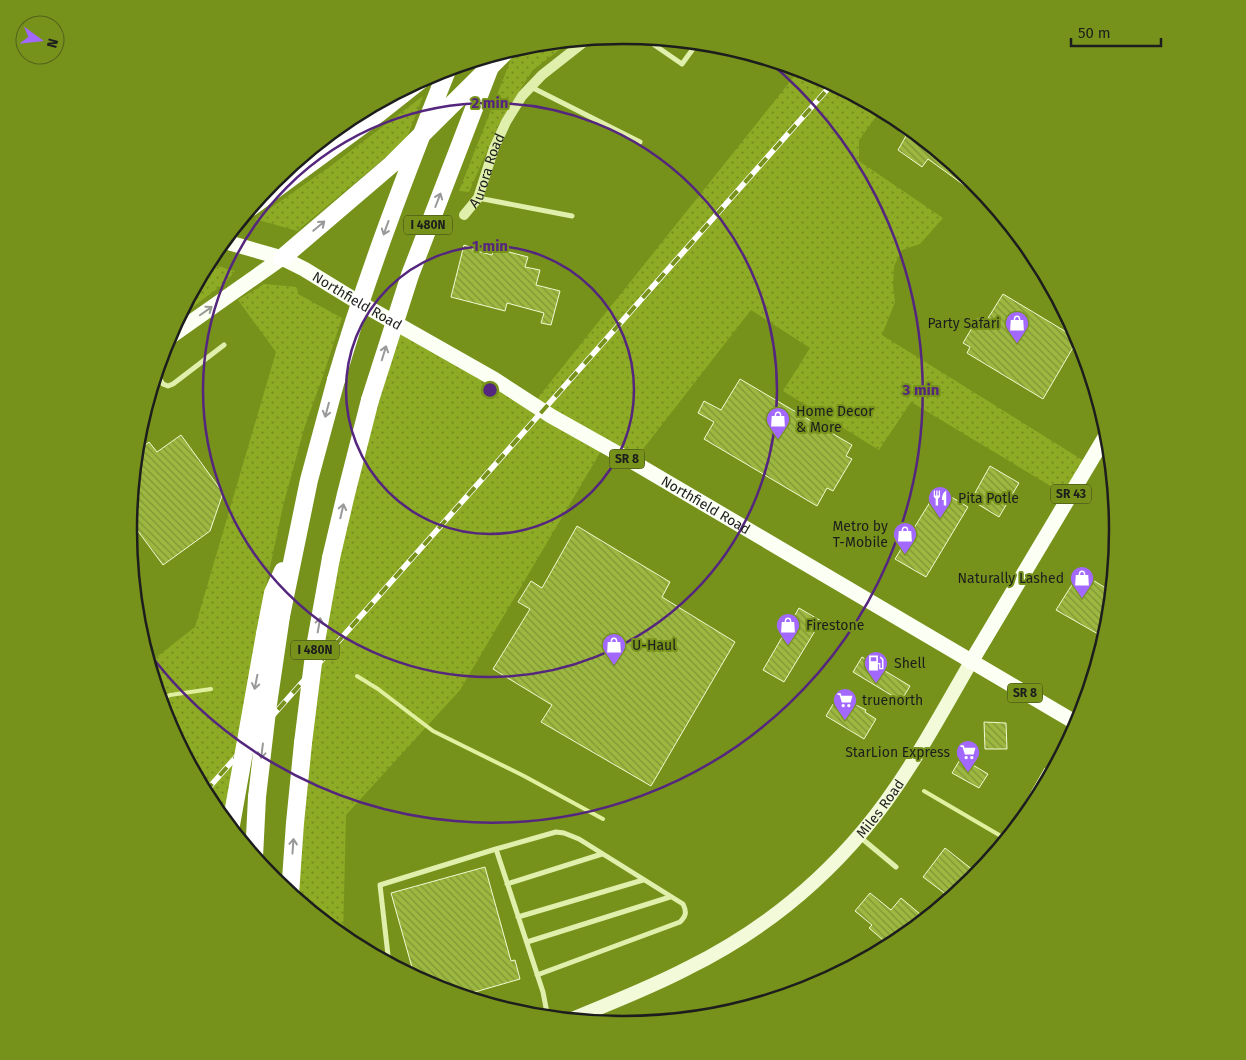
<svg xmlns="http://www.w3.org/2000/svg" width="1246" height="1060" viewBox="0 0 1246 1060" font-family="'Fira Sans',sans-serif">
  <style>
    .grass { fill: url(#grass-dots) }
    .forest { fill: url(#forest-crowns) }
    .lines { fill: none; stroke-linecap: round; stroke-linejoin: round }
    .stream { stroke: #e0f09f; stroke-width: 4 }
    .building { fill: url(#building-back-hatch); stroke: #f1fad2 }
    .service { stroke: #e0efac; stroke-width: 5 }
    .minor { stroke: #e0efac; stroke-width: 10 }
    .secondary { stroke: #f2fad9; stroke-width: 14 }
    .primary { stroke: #fcfff3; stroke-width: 15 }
    .motorway { stroke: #fff; stroke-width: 18 }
    .rail-casing { stroke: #fff; stroke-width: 5.5 }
    .rail { stroke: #76921b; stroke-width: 4; stroke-dasharray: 11; stroke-linecap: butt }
    .motorway-bridge { stroke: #fff; stroke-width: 18 }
    .oneway { stroke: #999 }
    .oneway2 { stroke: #989993 }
    .ring { fill: none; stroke: #55267e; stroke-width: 2.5 }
    .labels { text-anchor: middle; stroke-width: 4; stroke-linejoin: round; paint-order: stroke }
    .shield { fill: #76921b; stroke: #38401c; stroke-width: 1 }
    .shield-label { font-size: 12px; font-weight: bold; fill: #1d1d1d }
    .street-label { font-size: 14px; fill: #1d1d1d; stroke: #76921b }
    .poi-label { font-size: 14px; fill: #1d1d1d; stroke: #76921b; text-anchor: start }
    .rim { fill: none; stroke: #1d1d1d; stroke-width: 2.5 }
    .centre { fill: #55267e; stroke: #76921b; stroke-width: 2.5 }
    .ring-label { font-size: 15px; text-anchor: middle; font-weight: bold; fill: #55267e; stroke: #76921b; stroke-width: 4; stroke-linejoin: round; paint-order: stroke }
  </style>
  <defs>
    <pattern id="grass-dots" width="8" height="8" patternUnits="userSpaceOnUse" patternTransform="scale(1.25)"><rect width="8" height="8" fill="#8dab24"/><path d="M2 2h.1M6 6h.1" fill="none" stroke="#738b1f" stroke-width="1.8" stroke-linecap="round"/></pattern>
    <pattern id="forest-crowns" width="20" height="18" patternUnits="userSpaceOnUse" patternTransform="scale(1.25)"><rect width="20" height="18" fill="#8dab24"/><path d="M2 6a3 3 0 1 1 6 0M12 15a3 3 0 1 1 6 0" fill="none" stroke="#738b1f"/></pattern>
    <pattern id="building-back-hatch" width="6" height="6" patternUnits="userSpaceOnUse" patternTransform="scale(1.25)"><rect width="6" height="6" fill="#9db840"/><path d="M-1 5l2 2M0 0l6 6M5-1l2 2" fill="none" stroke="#7f9535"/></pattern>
  </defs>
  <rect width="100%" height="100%" fill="#76921b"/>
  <!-- grass -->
  <path class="grass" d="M572,40L533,70L523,85L499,124L469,192L459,191L515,49L527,44Z
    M800,69L813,73L881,110L859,140V161L943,218L920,244L902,250L894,266L893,286L895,302L882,335L1089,464L1069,497L911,402L879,450L783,391L810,348L751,310L633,462L604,446L460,690L346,815L343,938L290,894L309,694L390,320L533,404Z
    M423,96L406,140L297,231L255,219L332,165Z
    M380,101L379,102L294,162L348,118Z
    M207,263L235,271L225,283L178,318Z
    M264,284L297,287L298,294L342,318L324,373L304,429L283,506L265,591L231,829L211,805L166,719L149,663L195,627L276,352L238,300Z"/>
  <!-- forest -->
  <path class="forest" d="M214,269V281L185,304L203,271Z"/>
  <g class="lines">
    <!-- stream -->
    <path class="stream" d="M357,676L378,689L433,731L524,776L603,819
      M160,700L170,695L211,689
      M924,791L1006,839"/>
  </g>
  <!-- building -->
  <path class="building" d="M904,123L973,180L988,199L986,201L928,159L922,167L898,150L906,136L899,131Z
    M464,245L473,248V250L492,255L494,248L528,257L525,267L540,270L536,285L560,291L551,325L541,323L544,313L507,303L505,311L451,297Z
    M1003,294L1078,339L1043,399L967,353L970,347L963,343L978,318L985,323Z
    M740,379L852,445L846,456L852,459L833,491L827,488L817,506L704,439L714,422L698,413L704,401L721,410Z
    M181,435L223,493L210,531L163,565L129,519L136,452L149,442L157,452Z
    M990,466L1019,483L999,517L971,500Z
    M938,489L968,507L926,577L895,559Z
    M577,526L670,582L662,597L735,642L651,786L541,722L552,705L493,669L530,609L518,602L531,581L542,588Z
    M1080,572L1112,592L1108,627L1105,638L1056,610Z
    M799,608L821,621L784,682L763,670Z
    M862,657L910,686L901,701L853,672Z
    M838,696L866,710L865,712L876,719L864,739L826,716Z
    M984,722L1006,723L1007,749H985Z
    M961,758L988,774L979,788L952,773Z
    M1045,768L1052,772L1034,805L1018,825L1014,822Z
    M945,848L978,874L973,880L951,898L923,877Z
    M485,867L511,961L515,960L520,979L461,996L433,987L406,973L413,971L391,893Z
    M870,893L891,910L901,898L926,919L898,942L890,946L869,928L872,925L855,911Z"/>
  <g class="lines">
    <!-- service -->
    <path class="service" d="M643,37L650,42L654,38
      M650,42L682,64L698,42
      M531,87L640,142
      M478,198L572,216
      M156,374L163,384L168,386L173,384L224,345
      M860,837L896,867
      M496,849L556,832L564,833L579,839L683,904C687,912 686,916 680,922L537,975
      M507,884L602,854
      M518,917L643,880
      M527,942L670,897
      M389,964L380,885L496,849L543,992L548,1018"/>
    <!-- minor -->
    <path class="minor" id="s1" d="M464,215L478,198L494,148L506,122L522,96L542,75L589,38"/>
    <!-- secondary -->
    <path class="secondary" id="s2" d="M570,1020C610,1003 650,988 688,968C755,935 815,888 863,831C906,780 938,719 971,662"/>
    <!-- primary -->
    <g class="primary">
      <path id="s3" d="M223,241L282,258L304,269L353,299L494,379L551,416L633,462L1078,724"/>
      <path d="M167,339L282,258"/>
      <path d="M971,662L1108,432"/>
    </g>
    <!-- motorway -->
    <path class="motorway" d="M251,207L379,113L422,79
      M282,258L392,164L507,50
      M331,558L346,494L370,400
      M281,616L309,480L336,380
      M265,634L273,593L283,571
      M254,857L257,797
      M290,894L295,823L303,743"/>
    <!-- rail casing -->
    <g class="rail-casing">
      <path id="rail" d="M205,792L833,83"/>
    </g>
    <!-- rail -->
    <use href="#rail" class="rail"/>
    <!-- motorway-bridge -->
    <path class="motorway-bridge" d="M336,380C367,274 407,171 448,68
      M370,400L410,275L495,54
      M303,743L315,647L331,558
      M257,797L267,711L281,616
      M231,825L265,634"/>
  </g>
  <!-- one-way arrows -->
  <defs><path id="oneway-shaft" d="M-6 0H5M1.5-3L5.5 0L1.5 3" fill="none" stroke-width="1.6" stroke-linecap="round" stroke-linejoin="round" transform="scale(1.25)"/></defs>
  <g class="oneway">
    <use href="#oneway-shaft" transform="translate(438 200) rotate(-69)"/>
    <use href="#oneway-shaft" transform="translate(319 226) rotate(-40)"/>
    <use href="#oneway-shaft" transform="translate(386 228) rotate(110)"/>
    <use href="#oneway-shaft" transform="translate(384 353) rotate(-73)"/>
    <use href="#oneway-shaft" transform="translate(327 410) rotate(105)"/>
    <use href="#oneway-shaft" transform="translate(342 511) rotate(-77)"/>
    <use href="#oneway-shaft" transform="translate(319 625) rotate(-80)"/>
    <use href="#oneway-shaft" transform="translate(256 682) rotate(101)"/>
    <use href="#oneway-shaft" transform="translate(262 751) rotate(97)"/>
    <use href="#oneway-shaft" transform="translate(293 846) rotate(-86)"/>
  </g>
  <use class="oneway2" href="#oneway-shaft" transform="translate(206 311) rotate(-35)"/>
  <!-- distance rings -->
  <g class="ring">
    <circle cx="490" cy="390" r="144"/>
    <circle cx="490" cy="390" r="287"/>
    <path d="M767 60A431 431 0 1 1 146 649"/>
  </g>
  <!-- icons -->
  <defs>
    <g id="shop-pin" transform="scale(1.25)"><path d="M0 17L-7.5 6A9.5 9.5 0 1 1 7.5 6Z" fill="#a369ff" stroke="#76921b"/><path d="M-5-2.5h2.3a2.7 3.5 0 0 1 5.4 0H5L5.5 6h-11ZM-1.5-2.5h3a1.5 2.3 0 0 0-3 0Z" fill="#fff"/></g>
    <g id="restaurant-pin" transform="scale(1.25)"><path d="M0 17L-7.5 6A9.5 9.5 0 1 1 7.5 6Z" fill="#a369ff" stroke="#76921b"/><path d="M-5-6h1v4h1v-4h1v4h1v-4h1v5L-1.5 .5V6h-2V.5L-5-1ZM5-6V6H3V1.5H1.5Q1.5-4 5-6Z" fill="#fff"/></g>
    <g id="fuel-pin" transform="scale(1.25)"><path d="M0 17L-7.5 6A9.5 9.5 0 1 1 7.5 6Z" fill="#a369ff" stroke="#76921b"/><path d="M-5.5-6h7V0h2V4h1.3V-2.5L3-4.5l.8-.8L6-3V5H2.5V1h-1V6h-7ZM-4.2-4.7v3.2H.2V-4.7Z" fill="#fff"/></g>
    <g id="supermarket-pin" transform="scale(1.25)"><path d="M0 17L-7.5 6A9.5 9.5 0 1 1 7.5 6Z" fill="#a369ff" stroke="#76921b"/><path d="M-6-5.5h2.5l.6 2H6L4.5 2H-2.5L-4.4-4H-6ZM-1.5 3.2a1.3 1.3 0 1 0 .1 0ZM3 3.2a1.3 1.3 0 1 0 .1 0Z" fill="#fff"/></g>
  </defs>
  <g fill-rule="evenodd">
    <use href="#shop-pin" x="1017" y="323"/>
    <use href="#shop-pin" x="778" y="419"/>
    <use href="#restaurant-pin" x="940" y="498"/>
    <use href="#shop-pin" x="905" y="534"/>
    <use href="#shop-pin" x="1082" y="578"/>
    <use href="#shop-pin" x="788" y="625"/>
    <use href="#shop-pin" x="614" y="645"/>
    <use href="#fuel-pin" x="876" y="663"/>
    <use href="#supermarket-pin" x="845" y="700"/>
    <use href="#supermarket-pin" x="968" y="752"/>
  </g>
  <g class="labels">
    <!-- shield labels -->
    <g class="shield">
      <rect x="404" y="215.5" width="48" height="19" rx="4"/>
      <rect x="609.5" y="449.5" width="35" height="19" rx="4"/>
      <rect x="1051" y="484.5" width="40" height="19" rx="4"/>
      <rect x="291" y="640.5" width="48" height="19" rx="4"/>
      <rect x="1007.5" y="683.5" width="35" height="19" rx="4"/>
    </g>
    <g class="shield-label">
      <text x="428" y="229">I 480N</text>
      <text x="627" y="463">SR 8</text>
      <text x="1071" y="498">SR 43</text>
      <text x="315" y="654">I 480N</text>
      <text x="1025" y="697">SR 8</text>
    </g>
    <!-- street labels -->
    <g class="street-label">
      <text dy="5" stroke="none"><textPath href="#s1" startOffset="51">Aurora Road</textPath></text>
      <text dy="5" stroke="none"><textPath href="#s3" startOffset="148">Northfield Road</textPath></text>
      <text dy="5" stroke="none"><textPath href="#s3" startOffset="552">Northfield Road</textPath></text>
      <text dy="5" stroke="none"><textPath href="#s2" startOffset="381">Miles Road</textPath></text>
    </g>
    <!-- poi labels -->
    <g class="poi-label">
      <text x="1000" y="328" text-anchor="end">Party Safari</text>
      <text x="796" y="416">Home Decor<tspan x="796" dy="16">&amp; More</tspan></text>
      <text x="958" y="503">Pita Potle</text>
      <text x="888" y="531" text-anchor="end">Metro by<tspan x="888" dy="16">T-Mobile</tspan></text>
      <text x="1064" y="583" text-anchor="end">Naturally Lashed</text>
      <text x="806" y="630">Firestone</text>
      <text x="632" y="650">U-Haul</text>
      <text x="894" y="668">Shell</text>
      <text x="862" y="705">truenorth</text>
      <text x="950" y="757" text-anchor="end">StarLion Express</text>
    </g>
  </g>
  <!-- crop -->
  <path d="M0 0H1246V1060H0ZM137 530a486 486 0 1 1 972 0a486 486 0 1 1-972 0Z" fill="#76921b" fill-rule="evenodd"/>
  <path class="rim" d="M137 530a486 486 0 1 1 972 0a486 486 0 1 1-972 0Z"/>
  <circle cx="490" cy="390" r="8" class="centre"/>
  <g class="ring-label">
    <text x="490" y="108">2 min</text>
    <text x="490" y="251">1 min</text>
    <text x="921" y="395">3 min</text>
  </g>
  <!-- north arrow -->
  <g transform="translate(40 40) rotate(105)"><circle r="24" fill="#76921b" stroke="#52631c"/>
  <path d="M0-4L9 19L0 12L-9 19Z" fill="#a369ff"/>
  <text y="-8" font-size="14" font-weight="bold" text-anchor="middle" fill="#1d1d1d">N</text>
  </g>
  <!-- scale -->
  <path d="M1071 38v8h90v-8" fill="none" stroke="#1d1d1d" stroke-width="2.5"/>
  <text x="1078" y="38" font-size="15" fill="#1d1d1d" stroke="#76921b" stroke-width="4" paint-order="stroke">50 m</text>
</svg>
